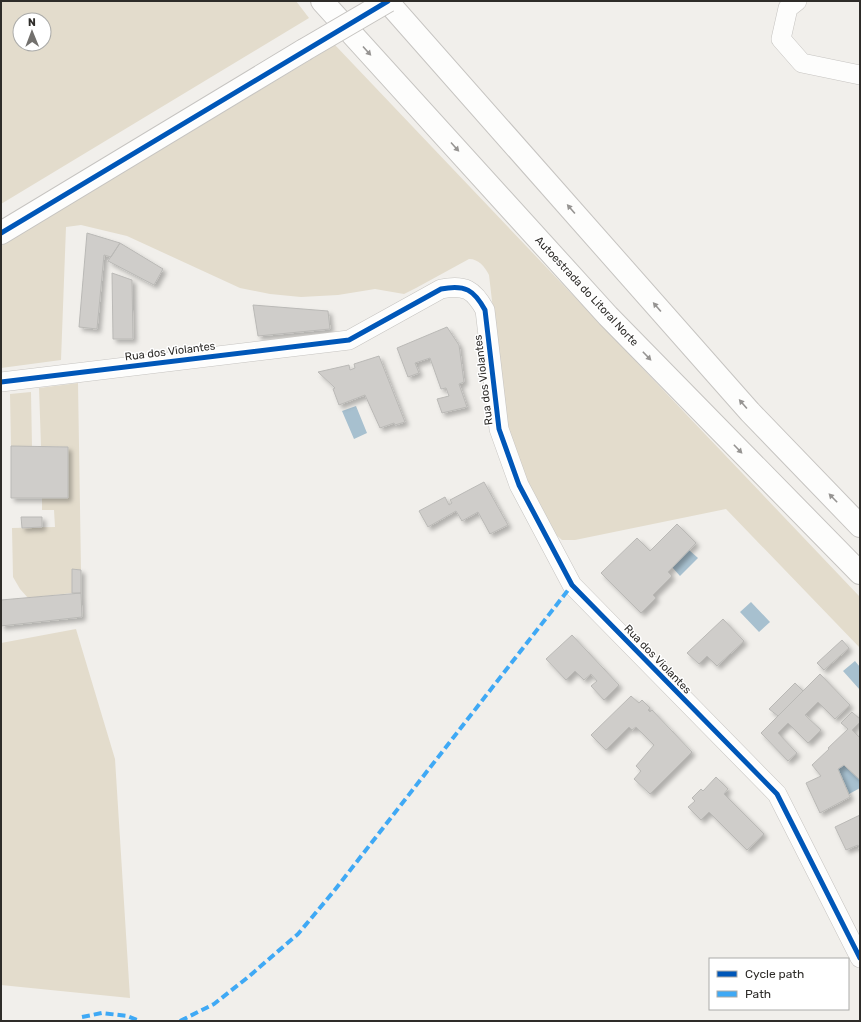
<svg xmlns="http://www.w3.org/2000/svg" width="861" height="1022" viewBox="0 0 861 1022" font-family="Rubik,sans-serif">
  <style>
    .green { fill: #e3dccc; fill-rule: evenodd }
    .water { fill: #a7c0cf }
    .building { fill: #cfcdca; stroke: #bab9b6; filter: url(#shadow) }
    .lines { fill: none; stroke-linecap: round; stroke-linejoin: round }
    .minor-casing { stroke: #c6c4c1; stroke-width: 20 }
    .tertiary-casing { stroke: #c6c4c1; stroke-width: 24 }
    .motorway-casing { stroke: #c6c4c1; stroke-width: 24 }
    .minor { stroke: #fdfdfc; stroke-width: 19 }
    .tertiary { stroke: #fdfdfc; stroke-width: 22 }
    .motorway { stroke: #fdfdfc; stroke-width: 22 }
    .tertiary-bridge-casing { stroke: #c6c4c1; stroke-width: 24; stroke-linecap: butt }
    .tertiary-bridge { stroke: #fdfdfc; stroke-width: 22 }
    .quiet { stroke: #3fa9f5; stroke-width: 4; stroke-dasharray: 8 4; stroke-linecap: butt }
    .cycleway-casing { stroke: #fff; stroke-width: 8 }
    .cycleway { stroke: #0057b8; stroke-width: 5 }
    .oneway { fill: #969492 }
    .labels { text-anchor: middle; stroke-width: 3; stroke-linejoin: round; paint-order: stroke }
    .street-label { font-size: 11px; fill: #2e2c29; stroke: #fff }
  </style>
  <defs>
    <filter id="shadow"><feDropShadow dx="3.5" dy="3.5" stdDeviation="2" flood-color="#0004"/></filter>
  </defs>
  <rect width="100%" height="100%" fill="#f1efeb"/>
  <!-- green -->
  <path class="green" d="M1,1H296L309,18L1,204ZM20,20H44V44H20Z
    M335,45L860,597V648L726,509L575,540H562L556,535L525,476L510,435L504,404L489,275C485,267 479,259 469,259L416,288L404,294L375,289L338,295L301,297L270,294L240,288L127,236L81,225L66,227L61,360L1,368V246Z
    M78,383L81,570H72V593L28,598L20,589L13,577L12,528L55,527L54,510H42V498H68V447L41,446L39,388Z
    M31,392L32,447L11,446L10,394Z
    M76,629L115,759L130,998L1,985V643Z"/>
  <!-- water -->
  <path class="water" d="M356,406L367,433L354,439L342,411Z
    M689,550L698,558L680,576L672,567Z
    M751,602L770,622L759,632L740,612Z
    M855,661L860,667V690L843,671Z
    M844,765L860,780V788L849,794L838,769Z"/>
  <!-- building -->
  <path class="building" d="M87,233L120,243L111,257L104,255L97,329L79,327Z
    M120,243L163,269L154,285L108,261Z
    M112,273L132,280L133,339H113Z
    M253,305L328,311L330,329L258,336Z
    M447,327L459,345L464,382L459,384L467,407L442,413L437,399L449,396L446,388L441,389L430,358L415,363L419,373L408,377L397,348Z
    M379,356L405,422L395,425L394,423L380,428L365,395L339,405L333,389L335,388L318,372L349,365L350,370L355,368L354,364Z
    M11,446L68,447V498H11Z
    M484,482L508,525L490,534L478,512L462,521L456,511L428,527L419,511L445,497L449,505L452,503L450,500Z
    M21,517H42V527L22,528Z
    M677,524L696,543L668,572L672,576L653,595L656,598L641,613L601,573L637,538L650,551Z
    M72,569L81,570V593H72Z
    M81,593L82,617L1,626V600Z
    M723,619L744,641L717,666L707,656L699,664L687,653Z
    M572,635L619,685L604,700L591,686L597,681L591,674L584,680L575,671L566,680L546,659Z
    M842,640L849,648L824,670L817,663Z
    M820,674L850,705L835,719L818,702L805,715L821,730L808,743L788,723L778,733L797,753L788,761L761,733Z
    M795,683L803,691L778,716L769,709Z
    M631,696L639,703L642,700L650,708L648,710L650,712L652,710L692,752L650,794L634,779L641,771L636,766L654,745L636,727L632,730L629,727L606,750L591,735Z
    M852,712L860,719V722L852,730L860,738V780L844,765L838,769L850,797L820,813L806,783L821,776L812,765L829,749L828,748L848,729L841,723Z
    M716,777L728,789L724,794L764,834L747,850L709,812L701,820L688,807L695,801L692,798L701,789L703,791Z
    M860,815V850L858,845L846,850L835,827Z"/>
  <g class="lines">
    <!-- minor casing -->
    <g class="minor-casing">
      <path id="minor" d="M797,1L788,8L781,39L802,63L860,75
        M1,382L349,340L441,289C465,284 474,290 485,310L499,429L519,485L572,585L777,794L860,958"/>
    </g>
    <!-- tertiary casing -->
    <g class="tertiary-casing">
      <path id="tertiary" d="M1,233L304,50"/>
    </g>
    <!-- motorway casing -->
    <g class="motorway-casing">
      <path id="motorway" d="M322,1L608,316L860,573
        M387,1L750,412L860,526"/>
    </g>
    <!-- minor -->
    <use href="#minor" class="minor"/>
    <!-- tertiary -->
    <use href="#tertiary" class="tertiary"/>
    <!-- motorway -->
    <use href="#motorway" class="motorway"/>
    <!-- tertiary-bridge casing -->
    <g class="tertiary-bridge-casing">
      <path id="tertiary-bridge" d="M304,50L388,1"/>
    </g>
    <!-- tertiary-bridge -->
    <use href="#tertiary-bridge" class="tertiary-bridge"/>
    <!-- quiet -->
    <path class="quiet" d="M82,1017L102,1013L127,1016L140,1021
      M180,1021L214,1004L247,978L298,934L334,891L572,585"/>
    <!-- cycleway casing -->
    <g class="cycleway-casing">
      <path id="cycleway" d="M1,233L388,1
        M1,382L349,340L441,289C465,284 474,290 485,310L499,429L519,485L572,585L777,794L860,958"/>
    </g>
    <!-- cycleway -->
    <use href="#cycleway" class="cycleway"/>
  </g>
  <!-- one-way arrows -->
  <defs><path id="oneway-solid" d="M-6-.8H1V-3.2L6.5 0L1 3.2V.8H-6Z"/></defs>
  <g class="oneway">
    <use href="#oneway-solid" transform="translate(367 51) rotate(48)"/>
    <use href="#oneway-solid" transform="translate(455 147) rotate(48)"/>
    <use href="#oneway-solid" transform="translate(571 209) rotate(-131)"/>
    <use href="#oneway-solid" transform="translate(657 307) rotate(-131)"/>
    <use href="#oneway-solid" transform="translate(647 356) rotate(46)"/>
    <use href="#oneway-solid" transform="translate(743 404) rotate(-131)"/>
    <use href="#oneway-solid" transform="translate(738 449) rotate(46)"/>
    <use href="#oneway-solid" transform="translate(833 498) rotate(-134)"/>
  </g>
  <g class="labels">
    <!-- street labels -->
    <g class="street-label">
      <text transform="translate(587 291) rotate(47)" y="4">Autoestrada do Litoral Norte</text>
      <text transform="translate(170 351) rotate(-7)" y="4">Rua dos Violantes</text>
      <text transform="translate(483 380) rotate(-97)" y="4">Rua dos Violantes</text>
      <text transform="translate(658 659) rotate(46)" y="4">Rua dos Violantes</text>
    </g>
  </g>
  <!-- border -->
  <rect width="861" height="1022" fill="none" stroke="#2e2c29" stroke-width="4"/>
  <!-- legend -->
  <rect x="709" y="958" width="140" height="52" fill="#ffffff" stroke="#ababa9"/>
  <rect x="717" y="971" width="20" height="6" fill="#0057b8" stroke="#ababa9"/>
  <text x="745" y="978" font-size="12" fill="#2e2c29">Cycle path</text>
  <rect x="717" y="991" width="20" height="6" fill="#3fa9f5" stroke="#ababa9"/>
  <text x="745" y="998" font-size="12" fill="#2e2c29">Path</text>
  <!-- north arrow -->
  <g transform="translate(32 32) rotate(359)"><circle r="19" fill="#ffffff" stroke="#ababa9"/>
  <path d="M0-3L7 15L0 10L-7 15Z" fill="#72706d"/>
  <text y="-6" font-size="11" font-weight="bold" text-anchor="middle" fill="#2e2c29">N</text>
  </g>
</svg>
